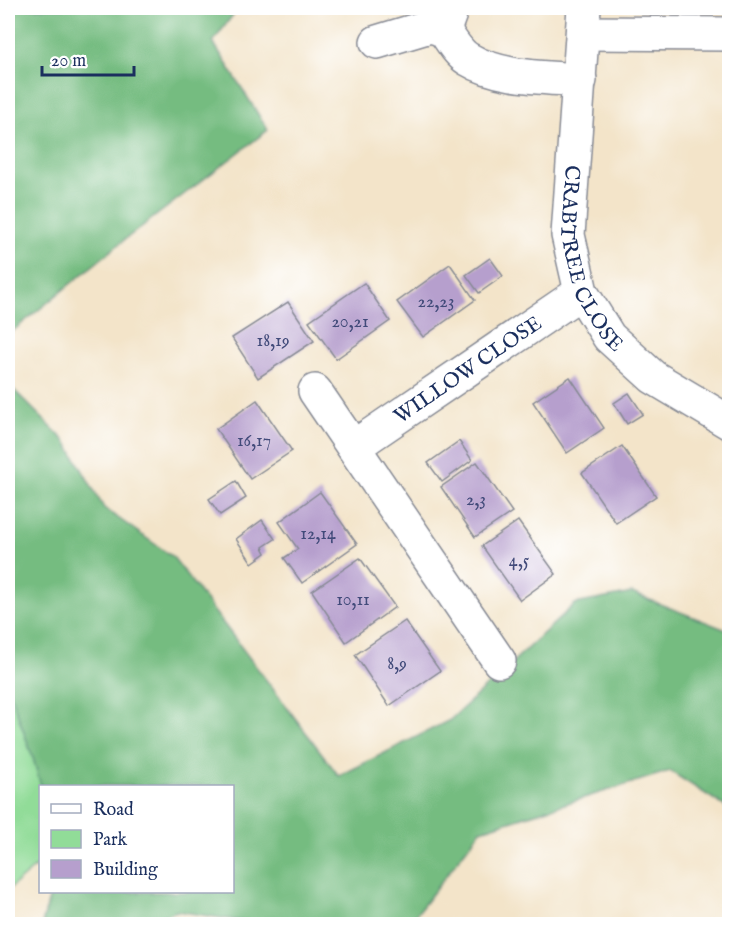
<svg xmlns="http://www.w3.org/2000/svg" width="737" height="932" viewBox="0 0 737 932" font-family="'IM FELL English',serif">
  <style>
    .green { fill: #91dc98; stroke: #56867b; stroke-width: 1.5 }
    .forest { fill: #74bc80; stroke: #48766f; stroke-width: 1.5 }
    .building { fill: #b69fcd }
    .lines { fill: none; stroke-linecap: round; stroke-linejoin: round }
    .minor-casing { stroke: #878a94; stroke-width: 36 }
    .minor { stroke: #fff; stroke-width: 33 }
    .labels { text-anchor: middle; stroke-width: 4.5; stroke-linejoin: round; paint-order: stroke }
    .number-label { font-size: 18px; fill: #424b7a }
    .street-label { font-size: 21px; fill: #1b2f5e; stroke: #fff }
  </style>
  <rect width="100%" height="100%" fill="#fff"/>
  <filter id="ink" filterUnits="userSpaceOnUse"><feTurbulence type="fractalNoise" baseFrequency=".0167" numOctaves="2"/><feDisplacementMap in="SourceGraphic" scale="12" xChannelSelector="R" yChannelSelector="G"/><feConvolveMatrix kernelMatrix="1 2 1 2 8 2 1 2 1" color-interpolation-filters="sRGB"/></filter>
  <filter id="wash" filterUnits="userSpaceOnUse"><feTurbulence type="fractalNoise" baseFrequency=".008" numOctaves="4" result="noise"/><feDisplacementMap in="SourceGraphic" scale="24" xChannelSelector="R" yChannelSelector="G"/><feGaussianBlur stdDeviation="1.35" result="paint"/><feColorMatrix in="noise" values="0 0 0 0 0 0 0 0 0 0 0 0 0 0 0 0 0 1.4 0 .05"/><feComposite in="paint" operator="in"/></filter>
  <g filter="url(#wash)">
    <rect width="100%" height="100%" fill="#f3e4c9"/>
    <!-- green -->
    <path class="green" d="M8,611L103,786H40V863L8,890Z"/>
    <!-- forest -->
    <path class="forest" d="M8,8H238L213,42L268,130L123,241L8,335Z
      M8,384L67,443L104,508L173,557L339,776L450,720L575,604L632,593L729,631V809L670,771L481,830L409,924H258L177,911L140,924H42L51,892H232V786H41L33,758L8,688Z"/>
    <g id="blocks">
      <!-- building -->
      <path class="building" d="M490,258L503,276L479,293L466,275Z
        M450,264L475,300L423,337L397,302Z
        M364,283L390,321L336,359L309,321Z
        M288,302L314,341L258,378L232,338Z
        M570,377L604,428L567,453L533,402Z
        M629,393L643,414L627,424L614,403Z
        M257,400L292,451L250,479L216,429Z
        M459,441L472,460L442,482L428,463Z
        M622,446L656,496L616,523L582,473Z
        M477,462L512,512L475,537L441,487Z
        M236,481L246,498L220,515L209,499Z
        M320,492L357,544L302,583L284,558L298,549L279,522Z
        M262,520L275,539L263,547L266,553L252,563L236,539Z
        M518,521L556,574L520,600L482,546Z
        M360,558L395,607L346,642L312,591Z
        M405,621L440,671L389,706L355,655Z"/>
    </g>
  </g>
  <g filter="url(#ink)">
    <use href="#blocks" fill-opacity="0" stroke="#878a94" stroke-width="1.5"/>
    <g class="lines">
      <!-- minor casing -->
      <g class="minor-casing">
        <g id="minor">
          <path id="s1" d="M584,8L568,235L581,292L609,337L653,377L730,423"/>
          <path d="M444,30C450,39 458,53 468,59C499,78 545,77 580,80"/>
          <path d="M583,33L730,34"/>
          <path d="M377,42L430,26L444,30L452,8"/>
          <path d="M315,391L499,661"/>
          <path id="s2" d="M355,446L581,292"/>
        </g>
      </g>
      <!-- minor -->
      <use href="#minor" class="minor"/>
    </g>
  </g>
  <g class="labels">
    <!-- number labels -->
    <g class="number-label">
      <text x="436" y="307">22,23</text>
      <text x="350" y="327">20,21</text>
      <text x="273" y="346">18,19</text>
      <text x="254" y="446">16,17</text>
      <text x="476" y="505">2,3</text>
      <text x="318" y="539">12,14</text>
      <text x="519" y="566">4,5</text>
      <text x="353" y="605">10,11</text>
      <text x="397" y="669">8,9</text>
    </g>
    <!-- street labels -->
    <g class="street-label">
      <text dy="7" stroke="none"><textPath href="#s1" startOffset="256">CRABTREE CLOSE</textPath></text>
      <text dy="7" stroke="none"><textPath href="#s2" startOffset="136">WILLOW CLOSE</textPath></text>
    </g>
  </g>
  <!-- margin -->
  <rect width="737" height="932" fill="none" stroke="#fff" stroke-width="30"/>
  <!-- legend -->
  <rect x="39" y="785" width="195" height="108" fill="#ffffff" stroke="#a4acbf" stroke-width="1.5"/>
  <rect x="51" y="804" width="30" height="9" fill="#ffffff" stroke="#a4acbf" stroke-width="1.5"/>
  <text x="93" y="815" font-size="18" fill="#1b2f5e">Road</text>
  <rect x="51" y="830" width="30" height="18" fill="#91dc98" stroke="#a4acbf" stroke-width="1.5"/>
  <text x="93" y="845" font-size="18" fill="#1b2f5e">Park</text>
  <rect x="51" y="860" width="30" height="18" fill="#b69fcd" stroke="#a4acbf" stroke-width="1.5"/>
  <text x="93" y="875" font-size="18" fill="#1b2f5e">Building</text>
  <!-- scale -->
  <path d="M42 66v9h92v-9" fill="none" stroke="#1b2f5e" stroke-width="3"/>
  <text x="51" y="66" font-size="18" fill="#1b2f5e" stroke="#ffffff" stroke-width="4.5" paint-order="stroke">20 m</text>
</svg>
